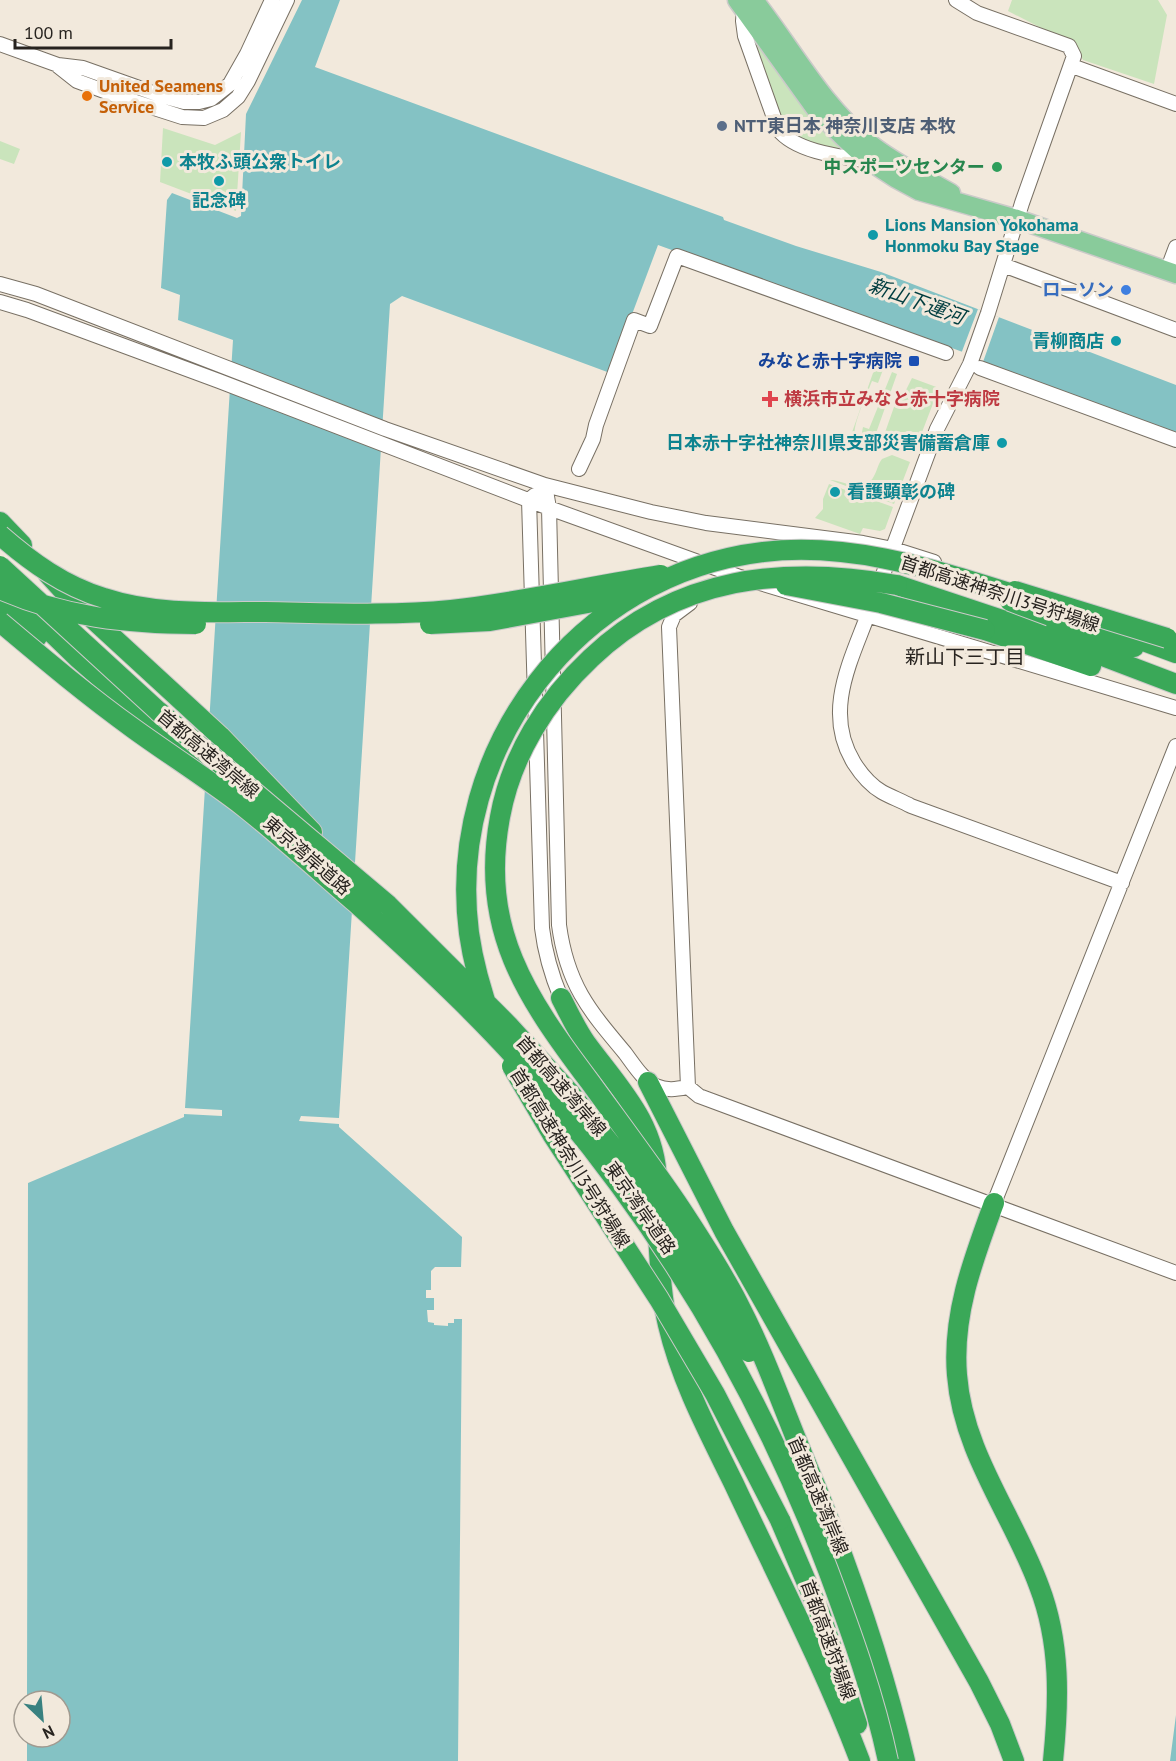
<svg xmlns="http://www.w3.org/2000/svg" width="1176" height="1761" viewBox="0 0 1176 1761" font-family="'PT Sans','Noto Sans JP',sans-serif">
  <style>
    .green { fill: #cae4bc }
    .water { fill: #84c2c4 }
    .pier { fill: #f2e9dc }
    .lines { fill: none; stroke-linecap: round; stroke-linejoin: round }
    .minor-casing { stroke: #787064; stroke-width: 16 }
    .major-casing { stroke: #cbcac9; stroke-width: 21 }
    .highway-casing { stroke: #cbcac9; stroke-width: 22 }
    .minor { stroke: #fff; stroke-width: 14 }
    .major { stroke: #89cb9b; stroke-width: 18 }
    .highway { stroke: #3aa858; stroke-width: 20 }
    .highway-bridge-casing { stroke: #cbcac9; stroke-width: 22; stroke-linecap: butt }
    .highway-bridge { stroke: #3aa858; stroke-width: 20 }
    .food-dot { fill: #e8710a; stroke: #f2e9dc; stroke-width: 2 }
    .service-dot { fill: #5c6f8a; stroke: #f2e9dc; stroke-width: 2 }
    .culture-dot { fill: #0f9aa8; stroke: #f2e9dc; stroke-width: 2 }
    .leisure-dot { fill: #2e9e5b; stroke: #f2e9dc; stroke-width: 2 }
    .shop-dot { fill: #3f7fe0; stroke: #f2e9dc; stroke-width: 2 }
    .transit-dot { fill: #1a4fb4; stroke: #f2e9dc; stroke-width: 2 }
    .health-dot { fill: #e0444e; stroke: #f2e9dc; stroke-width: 2 }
    .labels { text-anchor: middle; stroke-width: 6; stroke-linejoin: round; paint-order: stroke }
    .food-label { font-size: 18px; font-weight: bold; fill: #c56008; stroke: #f2e9dc; text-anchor: start }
    .service-label { font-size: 18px; font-weight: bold; fill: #4e5e75; stroke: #f2e9dc; text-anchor: start }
    .culture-label { font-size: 18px; font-weight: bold; fill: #0d838f; stroke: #f2e9dc; text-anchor: start }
    .leisure-label { font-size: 18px; font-weight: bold; fill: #27864d; stroke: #f2e9dc; text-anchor: end }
    .shop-label { font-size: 18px; font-weight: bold; fill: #366cbe; stroke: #f2e9dc; text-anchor: end }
    .transit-label { font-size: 18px; font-weight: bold; fill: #164399; stroke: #f2e9dc; text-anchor: end }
    .health-label { font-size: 18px; font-weight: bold; fill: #be3a42; stroke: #f2e9dc; text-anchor: start }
    .street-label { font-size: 18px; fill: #27231f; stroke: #f2e9dc }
    .water-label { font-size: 20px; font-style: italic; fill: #003d3f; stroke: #f2e9dc }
    .neighbourhood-label { font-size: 20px; fill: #27231f; stroke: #f2e9dc }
  </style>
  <rect width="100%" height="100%" fill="#f2e9dc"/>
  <!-- green -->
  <path class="green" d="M1012,0H1158L1167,15L1154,84L1083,60L1076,46L1008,11Z
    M750,28L816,124L851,158L789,138L779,125Z
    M163,128L215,145L241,132L236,211L160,182Z
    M0,141L20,149L14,164L0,159Z
    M884,367L878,383L872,381C868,392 852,425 855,436C858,443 864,445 870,447L868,450L853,445L850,438L873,373L878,368Z
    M892,372L897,374L875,436L871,438L864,436L862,432L863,427L869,429Z
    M912,378L939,388L914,453L882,441L894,407L902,398Z
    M892,455L910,462L894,504L830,480C845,480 863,496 874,476C877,471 878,464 882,459Z
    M829,484L893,507L885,529L880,531L863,528L860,534L815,518L823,509V499Z"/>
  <!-- water -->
  <path class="water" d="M302,0H340L315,67L723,217L724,220L796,246L881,272L1176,385V433L981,363L982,359L949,347L948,350L658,245L610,373L402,296L390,304L339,1118L301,1116L299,1121L339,1124V1127L462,1237L461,1267H435L431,1271V1290H426V1298H434V1310H427L428,1322L434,1323V1325L448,1326V1323H454V1319H462L458,1761H27V1737H60V1701H27L28,1183L184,1117V1114L222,1116V1110L185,1108L233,340L178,320L180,295L161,288L167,200L172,193L237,218L241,216L246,114Z
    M1176,1715V1761H1170Z"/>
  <!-- pier -->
  <path class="pier" d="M659,246L670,250L669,252L660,248L634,316Z
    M978,309L999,317L983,362L961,354Z"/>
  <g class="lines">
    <!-- minor casing -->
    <g class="minor-casing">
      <path id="minor" d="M744,9L743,21L745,36L778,129C795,152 842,157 869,161
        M0,44L58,65L83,68L162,96L184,102H199L211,99L230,84L247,54L272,0
        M58,66L77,81L123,98L182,117L204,118L223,110L238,97L248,81L287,0
        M1072,66L1176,104
        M1003,265L1176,330
        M1167,271L1176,247
        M0,284L36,294L385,429L545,485L651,512L706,523L863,543L893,549L934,562
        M0,302L27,310L219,381L549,508L740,577L1176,708
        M980,368L1176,440
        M579,469L593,439L596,425L634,320L650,326L677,256L946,353
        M545,485L549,508L559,925C567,984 588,1009 625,1053C634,1065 643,1080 656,1086C667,1091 677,1089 688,1087
        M535,495L529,500L542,928C545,953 551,974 561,998
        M878,588L937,429L970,364L988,313L1022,203L1074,56L1069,46L977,13L956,0
        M690,603L674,615L669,627L688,1087L699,1096L1176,1273
        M870,609C852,659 822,711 854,763C861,774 870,785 882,792C891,797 902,801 911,806L1122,883
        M994,1203L1176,746"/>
    </g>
    <!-- major casing -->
    <g class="major-casing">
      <path id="major" d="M737,0L817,111L844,138L869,161L895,178L919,191L1017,219L1176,274
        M754,0C792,48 821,104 869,143C894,163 923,177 951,193"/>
    </g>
    <!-- highway casing -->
    <g class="highway-casing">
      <path id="highway" d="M0,522L22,545
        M48,574L70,598L220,736L312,832
        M897,585L1050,636L1176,684
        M10,592L79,659L210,774
        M0,603L37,637
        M1050,616L1134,647
        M985,630L1091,666
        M1122,633L1176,653
        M561,998C569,1013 576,1029 586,1043C619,1088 656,1123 657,1182
        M648,1082L724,1231L979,1682L1000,1724L1014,1761
        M994,1203C973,1260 952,1315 957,1375C963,1453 1013,1515 1039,1586C1061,1643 1059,1702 1053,1761
        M658,1235C660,1265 661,1296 668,1325C681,1381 709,1433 734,1484C777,1576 824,1666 860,1761
        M801,1451C844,1553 880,1653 905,1761
        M780,1520L821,1616L857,1724"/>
    </g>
    <!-- minor -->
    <use href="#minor" class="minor"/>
    <!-- major -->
    <use href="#major" class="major"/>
    <!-- highway -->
    <use href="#highway" class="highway"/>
    <!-- highway-bridge casing -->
    <g class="highway-bridge-casing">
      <path id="highway-bridge" d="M0,535C31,562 64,586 104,598C155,615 212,612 265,612C327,613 390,616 451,610C522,602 591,586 661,575
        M0,566L158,711L388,905L508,1025L570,1093L627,1165L686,1248L749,1352
        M786,585L881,603L985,630
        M0,589C63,617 128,624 196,624
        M1015,591L1167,638
        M1010,601L1050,616
        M0,622C44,659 88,696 134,729C170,755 208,779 243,806C282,837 319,871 356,903C428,968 499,1034 560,1109C675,1247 764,1401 828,1570C851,1632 874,1695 888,1761
        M430,624L490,621L626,596
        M497,1034C484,1001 474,968 469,933C445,749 578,574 763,552C854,541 941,572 1026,598
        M512,1066L552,1134L659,1299L715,1394L780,1520
        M801,1451C781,1402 763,1351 738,1303C720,1268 698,1235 677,1203C649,1162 619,1122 590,1082C526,997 479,929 500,817C511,756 546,700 591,658C677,576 785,565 897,585"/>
    </g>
    <!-- highway-bridge -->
    <use href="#highway-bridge" class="highway-bridge"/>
  </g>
  <!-- markers -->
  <circle class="food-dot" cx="87" cy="96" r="6"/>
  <circle class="service-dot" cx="722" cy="126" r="6"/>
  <g class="culture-dot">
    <circle cx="167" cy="162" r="6"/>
    <circle cx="219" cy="181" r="6"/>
    <circle cx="873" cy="235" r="6"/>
    <circle cx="1116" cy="341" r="6"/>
    <circle cx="1002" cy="443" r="6"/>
    <circle cx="835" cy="492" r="6"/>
  </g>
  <circle class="leisure-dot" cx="997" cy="167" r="6"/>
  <circle class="shop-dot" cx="1126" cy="290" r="6"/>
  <rect class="transit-dot" x="908" y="355" width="12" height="12" rx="3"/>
  <path class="health-dot" d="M767 390h6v6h6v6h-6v6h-6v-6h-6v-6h6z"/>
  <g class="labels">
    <!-- food labels -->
    <g class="food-label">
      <text x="99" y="92">United Seamens<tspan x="99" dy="21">Service</tspan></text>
    </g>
    <!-- service labels -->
    <g class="service-label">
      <text x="734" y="132">NTT東日本 神奈川支店 本牧</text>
    </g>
    <!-- culture labels -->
    <g class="culture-label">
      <text x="179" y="168">本牧ふ頭公衆トイレ</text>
      <text x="219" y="207" text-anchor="middle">記念碑</text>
      <text x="885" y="231">Lions Mansion Yokohama<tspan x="885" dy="21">Honmoku Bay Stage</tspan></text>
      <text x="1104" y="347" text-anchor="end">青柳商店</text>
      <text x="990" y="449" text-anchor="end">日本赤十字社神奈川県支部災害備蓄倉庫</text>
      <text x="847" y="498">看護顕彰の碑</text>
    </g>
    <!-- leisure labels -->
    <g class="leisure-label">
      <text x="985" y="173">中スポーツセンター</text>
    </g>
    <!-- shop labels -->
    <g class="shop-label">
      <text x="1114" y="296">ローソン</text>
    </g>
    <!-- transit labels -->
    <g class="transit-label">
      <text x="902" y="367">みなと赤十字病院</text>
    </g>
    <!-- health labels -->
    <g class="health-label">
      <text x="784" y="405">横浜市立みなと赤十字病院</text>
    </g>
    <!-- street labels -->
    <g class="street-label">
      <text transform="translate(1000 594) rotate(18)" y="6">首都高速神奈川3号狩場線</text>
      <text transform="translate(208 754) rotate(40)" y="6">首都高速湾岸線</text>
      <text transform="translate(307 856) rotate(41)" y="6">東京湾岸道路</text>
      <text transform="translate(561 1086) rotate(49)" y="6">首都高速湾岸線</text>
      <text transform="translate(570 1158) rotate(58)" y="6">首都高速神奈川3号狩場線</text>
      <text transform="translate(640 1208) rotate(55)" y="6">東京湾岸道路</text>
      <text transform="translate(818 1496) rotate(67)" y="6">首都高速湾岸線</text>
      <text transform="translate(828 1640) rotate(70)" y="6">首都高速狩場線</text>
    </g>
    <!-- water labels -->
    <g class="water-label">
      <text transform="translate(917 301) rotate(20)" y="7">新山下運河</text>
    </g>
    <!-- neighbourhood labels -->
    <g class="neighbourhood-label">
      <text x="965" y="664">新山下三丁目</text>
    </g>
  </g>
  <!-- north arrow -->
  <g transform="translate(42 1719) rotate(154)"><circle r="28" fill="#f2e9dc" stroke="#a19a90" stroke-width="1.5"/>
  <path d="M0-4.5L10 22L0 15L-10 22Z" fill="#398180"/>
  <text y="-9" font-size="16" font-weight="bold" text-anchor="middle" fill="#27231f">N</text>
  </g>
  <!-- scale -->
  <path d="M15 39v9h156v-9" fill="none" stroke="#27231f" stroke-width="3"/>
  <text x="24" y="39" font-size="18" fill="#27231f" stroke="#f2e9dc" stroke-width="4.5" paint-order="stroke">100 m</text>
</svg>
